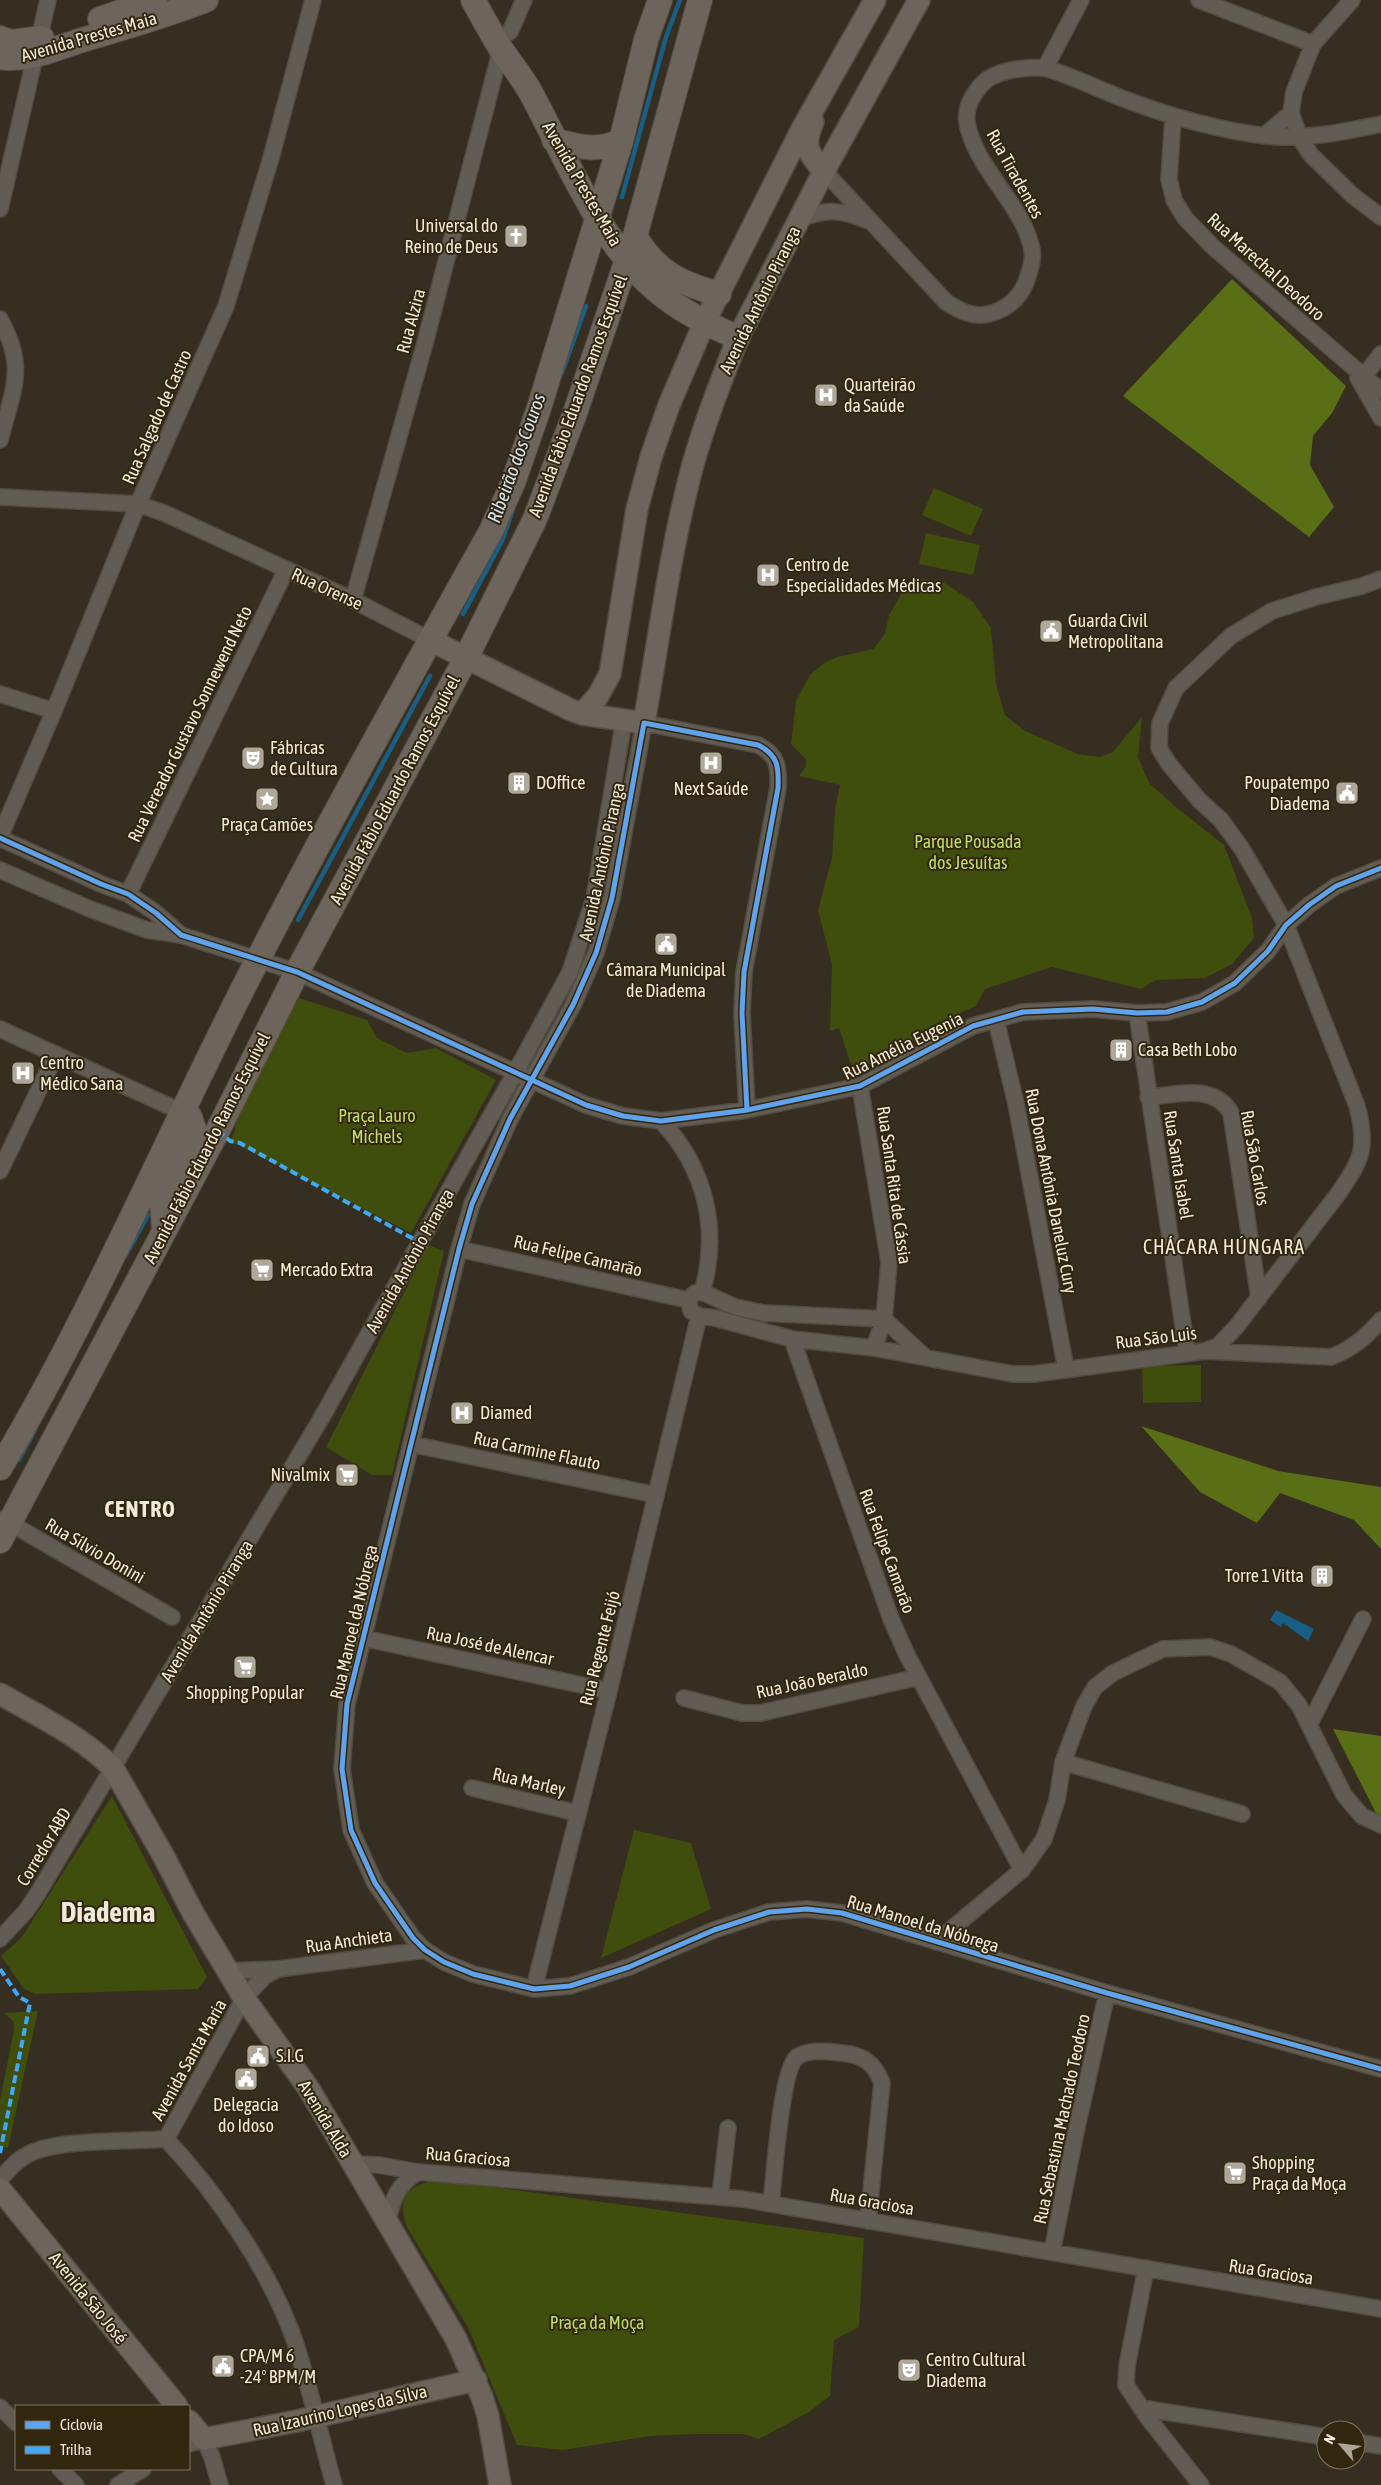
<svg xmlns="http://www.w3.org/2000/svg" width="1381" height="2485" viewBox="0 0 1381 2485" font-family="'Asap Condensed',sans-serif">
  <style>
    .green { fill: #3f4d0d }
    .forest { fill: #5a6e16 }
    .water { fill: #195e84 }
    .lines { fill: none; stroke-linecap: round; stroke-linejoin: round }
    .stream { stroke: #195e84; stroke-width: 4.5 }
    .minor-casing { stroke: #534c41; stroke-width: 18 }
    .secondary-casing { stroke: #534c41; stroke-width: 24 }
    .primary-casing { stroke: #534c41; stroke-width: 26 }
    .minor { stroke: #625d54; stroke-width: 15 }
    .secondary { stroke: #6d655c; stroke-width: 21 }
    .primary { stroke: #6d645b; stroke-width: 24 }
    .quiet { stroke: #3fa9f5; stroke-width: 4; stroke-dasharray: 8 4; stroke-linecap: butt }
    .cycleway-casing { stroke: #33260f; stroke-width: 8 }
    .cycleway { stroke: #60a3ed; stroke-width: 5 }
    .labels { text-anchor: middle; stroke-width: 4; stroke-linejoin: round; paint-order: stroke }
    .street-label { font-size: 18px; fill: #f1e9db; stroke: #33260f }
    .poi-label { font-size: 18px; fill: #f1e9db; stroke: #33260f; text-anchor: start }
    .park-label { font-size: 18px; fill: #bbde66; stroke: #33260f }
    .water-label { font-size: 19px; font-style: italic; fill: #d2e7f6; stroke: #33260f }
    .quarter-label { font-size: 20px; letter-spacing: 1px; fill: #f1e9db; stroke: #33260f }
    .district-label { font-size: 22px; font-weight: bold; letter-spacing: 1px; fill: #f1e9db; stroke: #33260f }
    .town-label { font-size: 28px; font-weight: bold; fill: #f1e9db; stroke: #33260f }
  </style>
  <rect width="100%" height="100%" fill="#352e21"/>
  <!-- green -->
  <path class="green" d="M934,488L983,509L971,536L922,515Z
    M926,533L980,545L973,575L919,564Z
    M916,578L943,582L973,602L991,628L996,684L1005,715L1025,731L1078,754L1100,757L1113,752L1142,717L1138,757L1149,783L1176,807L1224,845L1252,918L1254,938L1232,964L1205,978L1156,980L1141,989L1052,967L985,989L976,1006L937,1023L895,1055L867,1065L855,1077L839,1028L830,1031L832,965L818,910L832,858L835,809L840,785L799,776L806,766V759L791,744L796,701L810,675L824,663L837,657L873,649L885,634L889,615L904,589Z
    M299,998L367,1020L377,1038L407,1053L436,1048L496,1080L411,1233L230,1141L235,1130L236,1118L283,1023Z
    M428,1245L444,1251L392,1475H372L326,1447Z
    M1201,1365V1402L1143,1403L1142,1366Z
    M112,1796L207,1977L198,1989L35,1994L24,1989L1,1956L22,1937Z
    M634,1830L691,1843L711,1909L601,1958Z
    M38,2011L8,2148L0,2146V2100L14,2030L13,2021L4,2013Z
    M432,2181L458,2182L864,2238L859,2327L834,2340L830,2396L809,2412L759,2439L743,2434H695L650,2436L563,2450L517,2445L468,2327L409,2231C397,2204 402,2188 432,2181Z"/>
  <!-- forest -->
  <path class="forest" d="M1232,279L1346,386L1332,413L1313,436L1310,465L1334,507L1309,537L1123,396Z
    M1141,1426L1278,1471L1381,1487V1549L1354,1520L1280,1493L1257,1523L1200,1492Z
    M1333,1729L1381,1736V1815H1377Z"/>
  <!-- water -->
  <path class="water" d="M1276,1610L1314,1629L1308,1641L1283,1623L1281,1627L1270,1620Z"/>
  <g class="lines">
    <!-- stream -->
    <path class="stream" d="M622,197L666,37L680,0
      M562,373L586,306
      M463,614L502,541L513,510
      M298,920L430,676
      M125,1257L148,1215
      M19,1460L35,1430"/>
    <!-- minor casing -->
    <g class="minor-casing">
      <path id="minor" d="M1199,0L1313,44
        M1352,0L1313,44L1294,92L1291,113L1300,138L1311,155L1352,195L1381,217
        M510,32L524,0
        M1045,68L1081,0
        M1173,117L1169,179L1174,200L1185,218L1213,247L1381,391
        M1264,136L1291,113
        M824,171L946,302C959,310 972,318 988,314C1006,310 1019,299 1026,282C1030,270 1035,258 1031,245C1020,202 974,166 967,122C965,108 973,94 982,84C995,70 1024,67 1043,68C1059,70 1105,92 1124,99C1169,116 1217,130 1266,136C1305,140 1343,132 1381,124
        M0,209L48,0
        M799,219C827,209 838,209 866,220
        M0,319C27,368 13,389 0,440
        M1363,377L1381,354
        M1358,378L1381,418
        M0,497L138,504L164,513L353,600L430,640
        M353,600L425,343L501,49
        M0,694L54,711
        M0,837L54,711L138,504L226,306L271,158L313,0
        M0,838L101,884L128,894L156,913L181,935L297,972L586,1105L623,1116L661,1121L747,1110L860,1086L973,1026L1023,1012L1093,1009L1137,1013L1167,1012L1202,1002L1235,983L1268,951L1286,925L1309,905L1336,886L1381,868
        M0,870L90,909L147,930L181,935
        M128,894L286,570
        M1137,1013L1187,1352
        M996,1020L1016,1104L1066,1369
        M0,1029L182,1112
        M860,1086L889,1262L884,1319L874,1348
        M1148,1097C1177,1095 1214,1083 1231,1113L1259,1298
        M747,1110L742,1013L744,972L778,788C779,767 778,755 758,745L644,723L612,898L596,953L573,1005L510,1119L472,1204L459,1249L347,1704L342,1769L351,1830L375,1883L413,1938L425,1950L444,1962L473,1974L534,1989L570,1986L629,1967L714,1930L769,1912L807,1909L842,1913L1107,1993L1381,2069
        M661,1121C706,1168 720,1231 702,1292
        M0,1171L56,1054
        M459,1249L688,1300
        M792,1339L891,1619L907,1655L1022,1870
        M1205,1351L1218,1346L1237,1326L1338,1194C1362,1160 1368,1147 1357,1106L1286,925L1242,849L1221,820L1199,800L1169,764L1159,748L1160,723L1176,688L1231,636L1272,611L1316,597L1362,586L1381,579
        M925,1357L884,1319L763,1313L735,1307L702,1292L695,1293L688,1300L691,1311L699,1316L715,1318L792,1339L874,1348L1013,1374H1034L1205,1351L1331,1357C1352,1349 1366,1337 1381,1320
        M411,1444L656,1495
        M3,1519L172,1617
        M363,1638L609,1691
        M684,1698L742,1713H761L919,1677
        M1309,1725L1363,1619
        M1063,1762L1242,1814
        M472,1788L577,1813
        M0,1939L26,1911L38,1893L322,1417L515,1073L570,972L594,899L624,720
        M936,1942L1022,1870L1044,1839L1057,1800L1063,1762L1084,1706L1095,1687L1113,1673L1163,1649L1210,1647L1231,1654L1280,1682L1299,1705L1344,1795L1362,1816L1381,1825
        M228,1971L278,1969L425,1950
        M534,1989L609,1691L699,1316
        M166,2139C217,2193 273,2275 296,2345C311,2391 321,2438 334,2485
        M166,2139L244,1998L265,1976L278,1969
        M353,2164L379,2165L418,2172L743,2199L1381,2309
        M0,2180C7,2171 15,2162 25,2156C55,2138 129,2142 166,2139
        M720,2196L728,2128
        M771,2204C774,2179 781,2069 797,2057C810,2048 828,2052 842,2053C864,2055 875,2064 882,2083L868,2221
        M387,2223C393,2199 396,2186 418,2172
        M1052,2252L1075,2136L1107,1993
        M1146,2268L1127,2366L1126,2385L1148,2418L1201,2485
        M0,2407L16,2423
        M1141,2408L1326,2437
        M1356,2442L1381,2446
        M189,2444L204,2439L212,2457L220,2485
        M60,2469L76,2485
        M118,2485L143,2469"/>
    </g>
    <!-- secondary casing -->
    <g class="secondary-casing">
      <path id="secondary" d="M813,122C803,145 807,153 824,171
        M430,640L571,710L582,714L644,723C659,638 670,551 692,468C704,424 721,381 738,338L824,171L919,0
        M582,714L598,696L610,674L637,509L651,457L669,405L705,321L802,129L875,0
        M0,1694C39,1716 82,1737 113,1768L163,1855L193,1913L244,1998L309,2089L456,2339L482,2397L488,2416L500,2485
        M0,2189L177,2406
        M189,2421L204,2439L297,2421L476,2380"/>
    </g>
    <!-- primary casing -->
    <g class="primary-casing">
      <path id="primary" d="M473,0C482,16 491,33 501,49C511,64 523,78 531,93C565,156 601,244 656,290C680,311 710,325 738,338
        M100,19L155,0
        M0,38L11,42L42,38
        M0,57C26,62 57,48 82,40C124,28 165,16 206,0
        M554,140C579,147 597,152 621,141
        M635,236C656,272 679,283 719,294
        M164,1230L162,1201L194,1129L190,1117L182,1112
        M0,1468C97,1305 170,1129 257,961C332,816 412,673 491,531L513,483L539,408L621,141L646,40L660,0
        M0,1541L218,1130L297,972L466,658L535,519L575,413L635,236L700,0"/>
    </g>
    <!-- minor -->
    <use href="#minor" class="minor"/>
    <!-- secondary -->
    <use href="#secondary" class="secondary"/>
    <!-- primary -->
    <use href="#primary" class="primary"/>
    <!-- quiet -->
    <path class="quiet" d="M218,1130L230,1141L240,1143L419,1242
      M0,1969L19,1997L30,2003L0,2153"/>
    <!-- cycleway casing -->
    <g class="cycleway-casing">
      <path id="cycleway" d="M0,838L101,884L128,894L156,913L181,935L297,972L586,1105L623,1116L661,1121L747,1110L860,1086L973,1026L1023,1012L1093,1009L1137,1013L1167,1012L1202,1002L1235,983L1268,951L1286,925L1309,905L1336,886L1381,868
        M747,1110L742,1013L744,972L778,788C779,767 778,755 758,745L644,723L612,898L596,953L573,1005L510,1119L472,1204L459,1249L347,1704L342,1769L351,1830L375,1883L413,1938L425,1950L444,1962L473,1974L534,1989L570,1986L629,1967L714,1930L769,1912L807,1909L842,1913L1107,1993L1381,2069"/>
    </g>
    <!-- cycleway -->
    <use href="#cycleway" class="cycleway"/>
  </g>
  <!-- icons -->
  <defs>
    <g id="church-square" transform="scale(1.25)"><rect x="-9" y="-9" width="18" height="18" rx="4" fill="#afa89a" stroke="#33260f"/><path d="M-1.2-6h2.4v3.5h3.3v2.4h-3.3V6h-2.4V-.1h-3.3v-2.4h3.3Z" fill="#fff"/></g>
    <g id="hospital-square" transform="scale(1.25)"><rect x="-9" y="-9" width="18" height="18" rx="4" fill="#afa89a" stroke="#33260f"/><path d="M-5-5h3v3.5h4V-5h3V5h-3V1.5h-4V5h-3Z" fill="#fff"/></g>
    <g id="civic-square" transform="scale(1.25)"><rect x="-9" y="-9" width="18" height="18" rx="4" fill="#afa89a" stroke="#33260f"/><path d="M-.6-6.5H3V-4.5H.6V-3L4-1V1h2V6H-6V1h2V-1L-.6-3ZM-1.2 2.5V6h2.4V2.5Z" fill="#fff"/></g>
    <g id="theatre-square" transform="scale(1.25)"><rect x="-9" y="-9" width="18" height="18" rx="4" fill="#afa89a" stroke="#33260f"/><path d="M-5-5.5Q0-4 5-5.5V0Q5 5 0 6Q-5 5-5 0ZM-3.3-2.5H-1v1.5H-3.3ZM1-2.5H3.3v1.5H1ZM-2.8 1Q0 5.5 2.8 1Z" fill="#fff"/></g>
    <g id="building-square" transform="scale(1.25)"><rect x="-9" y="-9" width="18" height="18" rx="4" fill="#afa89a" stroke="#33260f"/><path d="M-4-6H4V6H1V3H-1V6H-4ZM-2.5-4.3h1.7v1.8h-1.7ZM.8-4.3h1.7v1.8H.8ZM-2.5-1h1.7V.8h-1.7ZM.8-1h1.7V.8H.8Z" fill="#fff"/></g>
    <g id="sight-square" transform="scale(1.25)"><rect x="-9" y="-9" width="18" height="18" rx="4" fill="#afa89a" stroke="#33260f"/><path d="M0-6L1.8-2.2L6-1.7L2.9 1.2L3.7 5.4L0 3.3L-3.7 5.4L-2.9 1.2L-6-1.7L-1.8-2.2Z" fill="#fff"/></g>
    <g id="supermarket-square" transform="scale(1.25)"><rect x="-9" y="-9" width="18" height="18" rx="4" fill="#afa89a" stroke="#33260f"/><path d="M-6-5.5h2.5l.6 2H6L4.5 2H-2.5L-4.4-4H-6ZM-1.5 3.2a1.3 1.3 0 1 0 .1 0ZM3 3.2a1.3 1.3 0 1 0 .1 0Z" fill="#fff"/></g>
  </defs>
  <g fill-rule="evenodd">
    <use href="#church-square" x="516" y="236"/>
    <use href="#hospital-square" x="826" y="395"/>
    <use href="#hospital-square" x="768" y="575"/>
    <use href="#civic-square" x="1051" y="631"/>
    <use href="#theatre-square" x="253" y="758"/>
    <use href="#hospital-square" x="711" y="763"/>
    <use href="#building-square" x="519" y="783"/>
    <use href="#civic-square" x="1347" y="793"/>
    <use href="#sight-square" x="267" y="799"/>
    <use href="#civic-square" x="666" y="944"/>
    <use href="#building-square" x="1121" y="1050"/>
    <use href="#hospital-square" x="23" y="1073"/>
    <use href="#supermarket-square" x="262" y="1270"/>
    <use href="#hospital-square" x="462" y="1413"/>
    <use href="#supermarket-square" x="347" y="1475"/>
    <use href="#building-square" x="1322" y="1576"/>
    <use href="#supermarket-square" x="245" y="1667"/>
    <use href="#civic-square" x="258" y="2056"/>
    <use href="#civic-square" x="246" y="2079"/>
    <use href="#supermarket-square" x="1235" y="2173"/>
    <use href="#civic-square" x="223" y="2366"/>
    <use href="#theatre-square" x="909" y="2370"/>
  </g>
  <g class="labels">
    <!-- street labels -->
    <g class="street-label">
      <text transform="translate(89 37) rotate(-16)" y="6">Avenida Prestes Maia</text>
      <text transform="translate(1015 174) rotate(61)" y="6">Rua Tiradentes</text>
      <text transform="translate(582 184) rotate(60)" y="6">Avenida Prestes Maia</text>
      <text transform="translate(1266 267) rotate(42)" y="6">Rua Marechal Deodoro</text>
      <text transform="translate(760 300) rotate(-64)" y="6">Avenida Antônio Piranga</text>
      <text transform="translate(411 321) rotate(-75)" y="6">Rua Alzira</text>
      <text transform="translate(578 396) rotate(-70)" y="6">Avenida Fábio Eduardo Ramos Esquível</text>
      <text transform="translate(157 417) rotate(-66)" y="6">Rua Salgado de Castro</text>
      <text transform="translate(327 589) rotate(25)" y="6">Rua Orense</text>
      <text transform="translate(190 724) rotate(-64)" y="6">Rua Vereador Gustavo Sonnewend Neto</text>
      <text transform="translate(395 790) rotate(-62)" y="6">Avenida Fábio Eduardo Ramos Esquível</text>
      <text transform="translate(602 862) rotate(-78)" y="6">Avenida Antônio Piranga</text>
      <text transform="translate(903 1046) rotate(-26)" y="6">Rua Amélia Eugenia</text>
      <text transform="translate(207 1148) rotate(-63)" y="6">Avenida Fábio Eduardo Ramos Esquível</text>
      <text transform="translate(1255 1158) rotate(80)" y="6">Rua São Carlos</text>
      <text transform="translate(1178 1165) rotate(81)" y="6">Rua Santa Isabel</text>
      <text transform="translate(894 1185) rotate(82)" y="6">Rua Santa Rita de Cássia</text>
      <text transform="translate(1051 1191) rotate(79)" y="6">Rua Dona Antônia Daneluz Cury</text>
      <text transform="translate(578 1256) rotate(13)" y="6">Rua Felipe Camarão</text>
      <text transform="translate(410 1261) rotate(-61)" y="6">Avenida Antônio Piranga</text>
      <text transform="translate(1156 1338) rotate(-7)" y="6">Rua São Luis</text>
      <text transform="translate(537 1451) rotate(12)" y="6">Rua Carmine Flauto</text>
      <text transform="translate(95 1551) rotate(30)" y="6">Rua Sílvio Donini</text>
      <text transform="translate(887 1551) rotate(70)" y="6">Rua Felipe Camarão</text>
      <text transform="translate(207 1611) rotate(-59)" y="6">Avenida Antônio Piranga</text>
      <text transform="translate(354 1622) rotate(-77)" y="6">Rua Manoel da Nóbrega</text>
      <text transform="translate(490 1646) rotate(12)" y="6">Rua José de Alencar</text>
      <text transform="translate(600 1648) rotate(-76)" y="6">Rua Regente Feijó</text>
      <text transform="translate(812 1681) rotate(-12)" y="6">Rua João Beraldo</text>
      <text transform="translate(529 1782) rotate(13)" y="6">Rua Marley</text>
      <text transform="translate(44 1847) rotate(-59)" y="6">Corredor ABD</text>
      <text transform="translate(923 1924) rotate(17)" y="6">Rua Manoel da Nóbrega</text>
      <text transform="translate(349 1941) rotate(-8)" y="6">Rua Anchieta</text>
      <text transform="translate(189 2060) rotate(-61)" y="6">Avenida Santa Maria</text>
      <text transform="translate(325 2119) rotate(59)" y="6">Avenida Alda</text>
      <text transform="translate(1062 2119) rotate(-78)" y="6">Rua Sebastina Machado Teodoro</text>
      <text transform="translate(468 2157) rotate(5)" y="6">Rua Graciosa</text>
      <text transform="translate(872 2202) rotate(10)" y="6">Rua Graciosa</text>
      <text transform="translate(1271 2272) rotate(9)" y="6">Rua Graciosa</text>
      <text transform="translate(88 2298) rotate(51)" y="6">Avenida São José</text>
      <text transform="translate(340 2411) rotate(-13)" y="6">Rua Izaurino Lopes da Silva</text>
    </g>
    <!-- poi labels -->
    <g class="poi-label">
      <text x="498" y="232" text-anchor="end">Universal do<tspan x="498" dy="21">Reino de Deus</tspan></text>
      <text x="844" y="391">Quarteirão<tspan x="844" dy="21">da Saúde</tspan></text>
      <text x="786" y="571">Centro de<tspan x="786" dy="21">Especialidades Médicas</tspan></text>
      <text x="1068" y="627">Guarda Civil<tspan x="1068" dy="21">Metropolitana</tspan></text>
      <text x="270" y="754">Fábricas<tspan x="270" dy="21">de Cultura</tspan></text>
      <text x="536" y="789">DOffice</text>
      <text x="1330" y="789" text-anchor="end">Poupatempo<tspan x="1330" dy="21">Diadema</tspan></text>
      <text x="711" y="795" text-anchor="middle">Next Saúde</text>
      <text x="267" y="831" text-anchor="middle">Praça Camões</text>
      <text x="666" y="976" text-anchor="middle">Câmara Municipal<tspan x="666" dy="21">de Diadema</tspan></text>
      <text x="1138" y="1056">Casa Beth Lobo</text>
      <text x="40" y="1069">Centro<tspan x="40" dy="21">Médico Sana</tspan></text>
      <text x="280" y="1276">Mercado Extra</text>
      <text x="480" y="1419">Diamed</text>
      <text x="330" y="1481" text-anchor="end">Nivalmix</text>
      <text x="1304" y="1582" text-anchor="end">Torre 1 Vitta</text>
      <text x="245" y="1699" text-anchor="middle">Shopping Popular</text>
      <text x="276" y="2062">S.I.G</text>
      <text x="246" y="2111" text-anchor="middle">Delegacia<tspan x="246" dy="21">do Idoso</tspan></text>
      <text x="1252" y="2169">Shopping<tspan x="1252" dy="21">Praça da Moça</tspan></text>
      <text x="240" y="2362">CPA/M 6<tspan x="240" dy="21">-24º BPM/M</tspan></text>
      <text x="926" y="2366">Centro Cultural<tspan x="926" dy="21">Diadema</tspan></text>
    </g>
    <!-- park labels -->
    <g class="park-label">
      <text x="968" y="848">Parque Pousada<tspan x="968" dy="21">dos Jesuítas</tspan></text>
      <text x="377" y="1122">Praça Lauro<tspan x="377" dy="21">Michels</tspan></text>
      <text x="597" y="2329">Praça da Moça</text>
    </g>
    <!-- water labels -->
    <g class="water-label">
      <text transform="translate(516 458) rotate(-70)" y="7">Ribeirão dos Couros</text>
    </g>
    <!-- quarter labels -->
    <g class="quarter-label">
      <text x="1224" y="1254">CHÁCARA HÚNGARA</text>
    </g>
    <!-- district labels -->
    <g class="district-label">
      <text x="140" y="1517">CENTRO</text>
    </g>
    <!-- town labels -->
    <g class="town-label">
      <text x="108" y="1922">Diadema</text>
    </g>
  </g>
  <!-- legend -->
  <rect x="15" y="2405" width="175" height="65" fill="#33260f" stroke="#7f7461"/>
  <rect x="25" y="2421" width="25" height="8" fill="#60a3ed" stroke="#7f7461"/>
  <text x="60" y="2430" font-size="15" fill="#f1e9db">Ciclovia</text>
  <rect x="25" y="2446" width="25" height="8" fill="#3fa9f5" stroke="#7f7461"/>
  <text x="60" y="2455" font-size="15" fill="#f1e9db">Trilha</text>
  <!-- north arrow -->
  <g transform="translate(1341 2445) rotate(298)"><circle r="24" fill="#33260f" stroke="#7f7461"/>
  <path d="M0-4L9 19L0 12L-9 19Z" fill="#afa89a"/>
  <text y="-8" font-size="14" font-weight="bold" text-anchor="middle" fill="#f1e9db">N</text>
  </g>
</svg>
